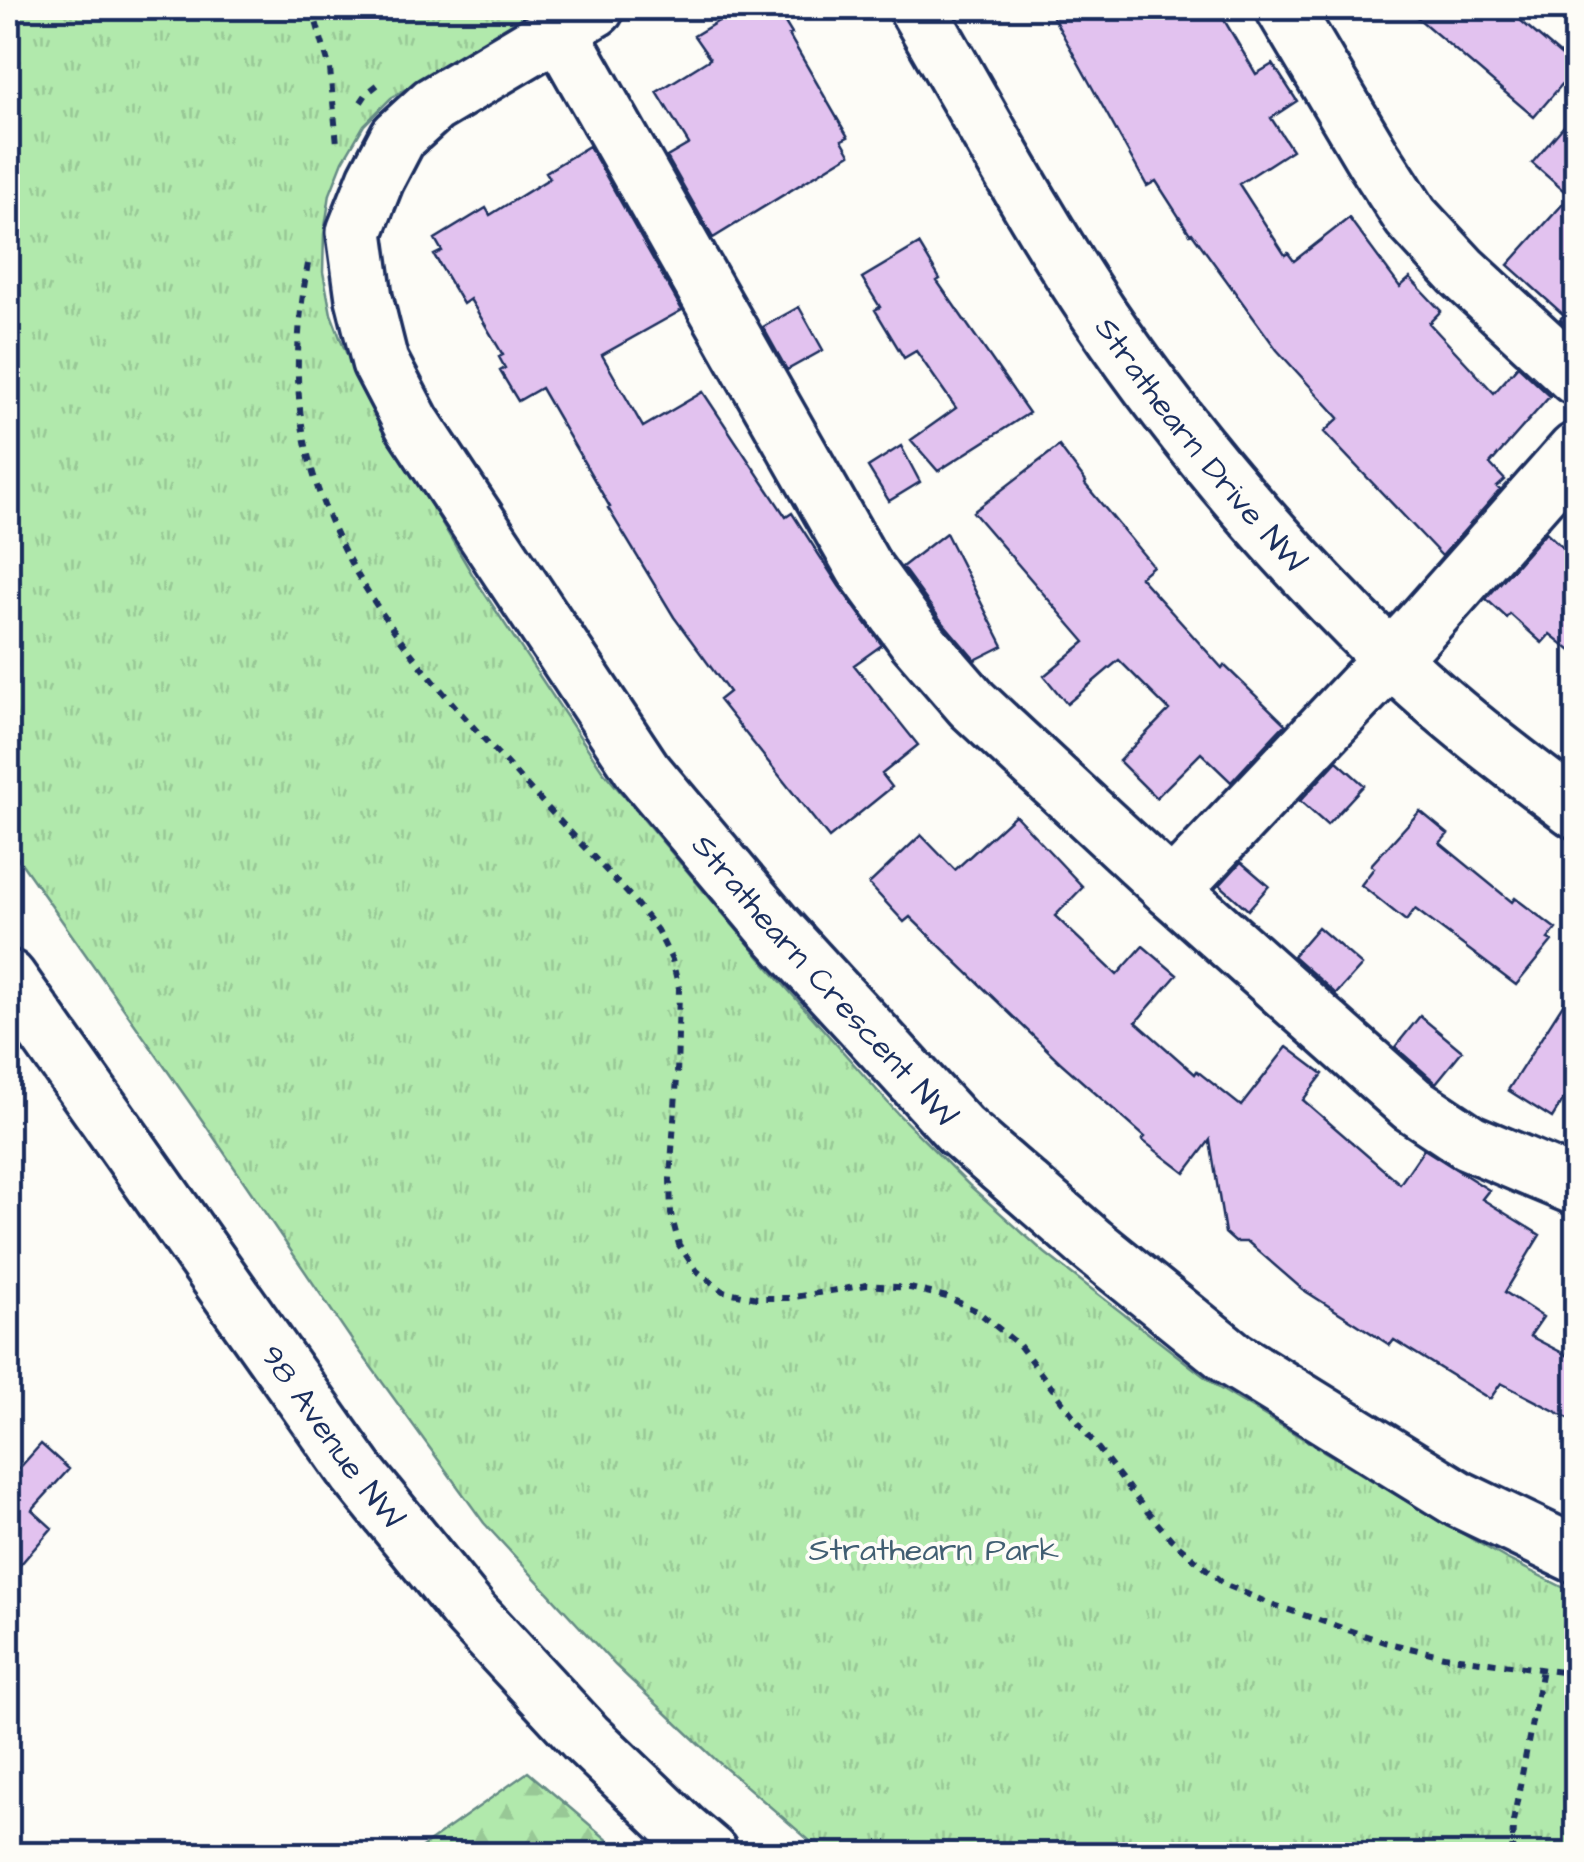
<svg xmlns="http://www.w3.org/2000/svg" width="1584" height="1862" viewBox="0 0 1584 1862" font-family="'Architects Daughter',sans-serif">
  <style>
    .forest { fill: url(#forest-firs); stroke: #668c85; stroke-width: 2.5 }
    .park { fill: url(#park-tufts); stroke: #668c85; stroke-width: 2.5 }
    .building { fill: #e2c2ef; stroke: #1b2f5e; stroke-width: 2.5 }
    .lines { fill: none; stroke-linecap: round; stroke-linejoin: round }
    .minor-casing { stroke: #1b2f5e; stroke-width: 62 }
    .major-casing { stroke: #1b2f5e; stroke-width: 62 }
    .path { stroke: #1b2f5e; stroke-width: 6; stroke-dasharray: 8 8; stroke-linecap: butt }
    .minor { stroke: #fdfcf7; stroke-width: 55 }
    .major { stroke: #fdfcf7; stroke-width: 55 }
    .labels { text-anchor: middle; stroke-width: 8; stroke-linejoin: round; paint-order: stroke }
    .street-label { font-size: 32px; fill: #1b2f5e; stroke: #fdfcf7 }
    .park-label { font-size: 32px; fill: #405e72; stroke: #fdfcf7 }
  </style>
  <defs>
    <pattern id="forest-firs" width="22" height="20" patternUnits="userSpaceOnUse" patternTransform="scale(2.5)"><rect width="22" height="20" fill="#b1e9ac"/><path d="M5 1l3.5 6h-7zM16 11l3.5 6h-7z" fill="#98c896"/></pattern>
    <pattern id="park-tufts" width="24" height="20" patternUnits="userSpaceOnUse" patternTransform="scale(2.5)"><rect width="24" height="20" fill="#b1e9ac"/><path d="M3 7l-1-3M5 7V3M7 7l1-3M15 17l-1-3M17 17v-4M19 17l1-3" fill="none" stroke="#98c896"/></pattern>
  </defs>
  <rect width="100%" height="100%" fill="#fdfcf7"/>
  <filter id="ink" filterUnits="userSpaceOnUse"><feTurbulence type="fractalNoise" baseFrequency=".01" numOctaves="2"/><feDisplacementMap in="SourceGraphic" scale="20" xChannelSelector="R" yChannelSelector="G"/><feConvolveMatrix kernelMatrix="1 2 1 2 8 2 1 2 1" color-interpolation-filters="sRGB"/></filter>
  <g filter="url(#ink)">
    <!-- forest -->
    <path class="forest" d="M528,1772L624,1854H412Z"/>
    <!-- park -->
    <path class="park" d="M8,8H540L391,98L364,125L343,161L330,194L324,234L323,272L331,314L342,343L360,384L475,579L602,770L767,966L898,1114L969,1185L1045,1253L1219,1388L1416,1507L1505,1558L1576,1594V1854H825L716,1760L615,1665L484,1523L351,1339L202,1120L8,844Z"/>
    <!-- building -->
    <path class="building" d="M740,8H776L792,34L789,35L848,137L842,140L850,154L713,238L667,157L689,144L657,92L710,59L694,36Z
      M1048,8H1217L1256,74L1273,64L1297,101L1271,118L1292,150L1239,184L1285,255L1288,253L1294,261L1349,218L1400,287L1410,278L1441,311L1429,323L1494,393L1518,366L1550,396L1490,464L1505,480L1497,487L1500,490L1442,556L1324,432L1339,418L1277,350L1192,233L1190,234L1156,181L1147,186Z
      M1406,8H1506L1576,68L1534,117Z
      M1576,112V335L1560,319L1564,315L1508,265L1570,196L1532,163Z
      M589,146L682,310L602,355L643,427L703,392L786,517L792,513L839,586L882,645L854,665L918,745L882,774L892,787L829,838L719,700L729,692L674,617L608,508L610,507L541,388L518,401L500,371L505,368L499,357L503,355L470,299L463,304L434,255L442,251L435,239L486,208L490,215L550,178L546,172Z
      M919,244L940,279L937,281L1029,413L938,471L911,440L956,408L916,351L904,358L875,310L880,307L862,278Z
      M799,307L823,350L787,370L763,327Z
      M901,446L920,482L889,501L868,467Z
      M1059,446L1086,482L1085,484L1153,566L1140,577L1222,668L1224,665L1285,724L1231,782L1201,753L1156,798L1119,761L1169,710L1119,660L1067,704L1044,676L1085,642L973,512Z
      M1546,532L1576,560V655L1550,634L1542,643L1510,614L1507,618L1486,599Z
      M946,533L1003,646L975,660L940,619L902,567Z
      M1337,761L1364,785L1327,825L1300,801Z
      M1420,811L1448,834L1440,843L1512,902L1515,898L1556,929L1548,939L1552,941L1516,985L1415,909L1406,921L1361,885L1374,868L1371,865Z
      M1015,815L1083,887L1055,916L1117,975L1143,946L1177,975L1136,1022L1195,1074L1197,1071L1241,1106L1287,1047L1323,1074L1303,1100L1400,1184L1424,1149L1489,1190L1482,1199L1540,1235L1505,1292L1543,1317L1530,1336L1576,1360V1422L1501,1383L1490,1399L1394,1340L1390,1345L1302,1289L1248,1242H1235L1225,1233L1210,1140L1185,1173L1142,1140L1145,1137L1060,1062L910,917L904,922L869,884L921,835L955,870Z
      M1241,862L1269,886L1248,910L1220,885Z
      M1318,927L1362,965L1336,994L1293,956Z
      M1576,984V1079L1552,1118L1508,1090Z
      M1420,1016L1462,1051L1436,1083L1395,1047Z
      M41,1444L69,1469L32,1510L52,1528L8,1579V1481Z"/>
    <g class="lines">
      <!-- minor casing -->
      <g class="minor-casing">
        <g id="minor">
          <path id="s1" d="M596,8L433,105L398,137L376,179L355,232L364,298L380,362L412,423L643,771L772,925L960,1130L1092,1245L1233,1359L1459,1499L1576,1555"/>
          <path id="s2" d="M917,8C977,110 1033,216 1099,314C1183,438 1281,552 1388,656C1446,712 1512,762 1576,810"/>
          <path d="M1284,8L1373,158L1411,217L1461,271L1576,377"/>
          <path d="M558,29L864,568L915,638L972,704L1172,890L1414,634L1576,451"/>
          <path d="M1172,890L1412,1104L1469,1142L1576,1187"/>
        </g>
      </g>
      <!-- major casing -->
      <g class="major-casing">
        <g id="major">
          <path id="s3" d="M8,978L357,1473L471,1614L585,1737L683,1831L710,1854"/>
        </g>
      </g>
      <!-- path -->
      <path class="path" d="M312,8L330,69L337,144
        M361,102L367,93L380,83
        M308,264C297,322 293,388 306,446C333,568 414,662 496,752C541,801 586,849 631,897L657,930L672,960L679,988L677,1078L670,1179L671,1214L679,1245L697,1271L723,1291L757,1298H788L867,1285L910,1288L947,1297L977,1311L1019,1345L1140,1503L1171,1539L1224,1584L1268,1603L1384,1642L1444,1656L1576,1674
        M1512,1854L1513,1822L1542,1669"/>
      <!-- minor -->
      <use href="#minor" class="minor"/>
      <!-- major -->
      <use href="#major" class="major"/>
    </g>
  </g>
  <g class="labels">
    <!-- street labels -->
    <g class="street-label">
      <text dy="11" stroke="none"><textPath href="#s2" startOffset="522">Strathearn Drive NW</textPath></text>
      <text dy="11" stroke="none"><textPath href="#s1" startOffset="1238">Strathearn Crescent NW</textPath></text>
      <text dy="11" stroke="none"><textPath href="#s3" startOffset="562">98 Avenue NW</textPath></text>
    </g>
    <!-- park labels -->
    <g class="park-label">
      <text x="934" y="1560">Strathearn Park</text>
    </g>
  </g>
  <!-- margin -->
  <rect width="1584" height="1862" fill="none" stroke="#fdfcf7" stroke-width="40"/>
  <rect x="20" y="20" width="1544" height="1822" fill="none" stroke="#1b2f5e" stroke-width="4" filter="url(#ink)"/>
</svg>
